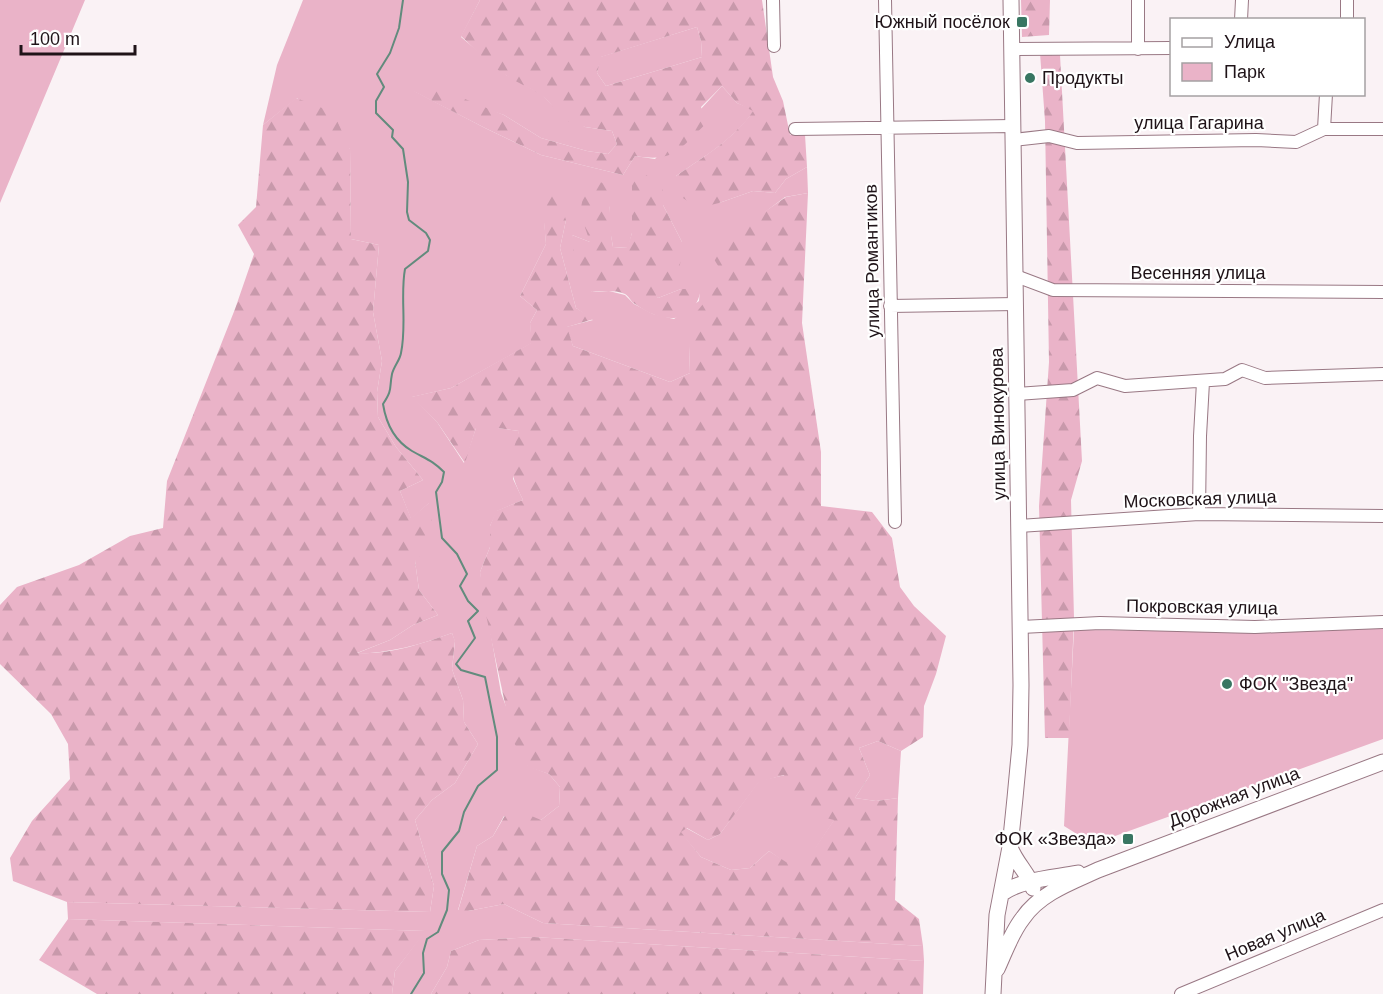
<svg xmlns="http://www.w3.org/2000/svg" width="1383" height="994" viewBox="0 0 1383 994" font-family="Arial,sans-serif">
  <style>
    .green { fill: #eab3c8; fill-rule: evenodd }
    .forest { fill: url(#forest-firs); fill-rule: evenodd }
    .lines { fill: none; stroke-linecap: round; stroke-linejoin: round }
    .stream { stroke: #628b7d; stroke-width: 2 }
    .minor-casing { stroke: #997884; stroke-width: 14 }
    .major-casing { stroke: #997884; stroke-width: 17 }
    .minor { stroke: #fff; stroke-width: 12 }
    .major { stroke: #fff; stroke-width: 15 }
    .poi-dot { fill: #387662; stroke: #fff; stroke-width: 2 }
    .labels { text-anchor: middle; stroke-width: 4.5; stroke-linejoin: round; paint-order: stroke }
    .poi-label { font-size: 18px; fill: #1f1318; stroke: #fff; text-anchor: end }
    .street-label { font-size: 18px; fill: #1f1318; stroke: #fff }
  </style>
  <defs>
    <pattern id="forest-firs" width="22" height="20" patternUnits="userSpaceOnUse" patternTransform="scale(1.5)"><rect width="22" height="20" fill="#eab3c8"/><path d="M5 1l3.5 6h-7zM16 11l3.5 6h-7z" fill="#c899ab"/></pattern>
  </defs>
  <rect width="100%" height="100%" fill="#faf2f5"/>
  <!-- green -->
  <path class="green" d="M0,0H85L0,203Z
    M303,0H480L461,37L506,75L541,94L555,108L585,127L612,131L617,144L608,154L587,151L541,138L504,115L492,111L414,91L485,128L541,155L623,175L635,156L655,159L722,86L737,103L754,110C735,139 703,157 676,176L719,203L753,191L775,193L786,179L807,167L808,193L785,197L757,218L689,346L690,373L670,382L573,346L566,327L593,320L576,308L560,248L566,220L544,218L546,244L520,296L537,310L530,323L532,343L451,388L412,397L437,422L464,463L476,428H498L519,431L513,479L523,500L497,511L490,526V547L480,572L501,693L528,766L549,774L560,787L559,806L541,820L504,816L493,836L477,846L458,910L468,911L504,904L543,923L923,946L924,961L534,937L479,940L451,951L447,967L431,994H392L395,971L425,931L68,919L67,902L430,912L434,886L415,820L432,800L455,783L478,744L464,722L463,700L452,669L455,642L452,633C420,645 389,653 355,654L390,640L413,625L438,615L419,590L415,561L429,503L411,519L400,491L423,480L396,447L378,417L377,392L382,361L373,312L379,245L351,239L350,149L297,98L263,125L277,65ZM663,188V205L682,242L655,294L658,298L681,289L700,290L699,301L674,319L653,314L634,304L625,295L609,291L592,292L572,235L590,242L610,206L609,224L613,247L628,248L632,233V199Z
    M697,27L701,41L702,57L606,86L597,73L600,57Z
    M1383,626V739L1093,844L1064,826L1074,630L1255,631Z
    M878,741L901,751L898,798L876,801L855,798L870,775L859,748Z
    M785,775L835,819L815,849L786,863L769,851L750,868L731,870L701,857L680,832L686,828L708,840L720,834L759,781Z"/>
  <!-- forest -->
  <path class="forest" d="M480,0H762L773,77L783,101L790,135H805L807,167L786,179L775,193L753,191L719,203L698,208L683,198L676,176C703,157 734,139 753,111L737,103L722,86L701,107L707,123C679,148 676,163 635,156L623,175L541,155L485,128L413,91L443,90L504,115L541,138L587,151L608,154L617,144L612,131L585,127L560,119C548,92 529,90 507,76C490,66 476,50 461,36ZM697,27L701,41L702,57L606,86L597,73L601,57Z
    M1021,0H1050L1049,35L1022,37Z
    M1040,53L1060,55L1082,461L1071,500L1074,618L1069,738H1045L1039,506L1049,362L1045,121Z
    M296,98L333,112L350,149L351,239L379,245L373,312L382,361L377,392L378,417L396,447L423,480L400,491L411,518L430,502L434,543L415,561L419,590L438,615L413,625L390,640L357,653C389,655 421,644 452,633L455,641L452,669L463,700L464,722L478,744L455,783L432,800L415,820L434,886L430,912L67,902L13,881L10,858L32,821L70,779L68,744L51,714L0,664V605L17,587L79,565L130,536L163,528L167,481L235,309L254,254L238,225L256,207L263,125Z
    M645,174L663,188V205L682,242V256L676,280L656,294L658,298L681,289H701C694,327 661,323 635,304C631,302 629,296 625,294C615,290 602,291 592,292L575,274L572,235L590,242L580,213L586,181L595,179L608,186C611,206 609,226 613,247L627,248L632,233V178Z
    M548,176L555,186L566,220L560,248L576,308L594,319L567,327L573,346L670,382L690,373L689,346L690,320L725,277L712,256L726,238L786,197L808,193L802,323L821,452V506L872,512L892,538L900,587L914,606L946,636L936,674L924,706L923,737L901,751L878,741L859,748L870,775L855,798L876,801L898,798L895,900L919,919L923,946L543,923L504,904L468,911H458L477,846L493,836L510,807L541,820L559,806L560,787L549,774L528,767L513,741L482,596L480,572L490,547V526L496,511L523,500C508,469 509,463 519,431L498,428H476L465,463L437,422L411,397L451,388L531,343L530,323L537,310L520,296L546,244L541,190ZM784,775L793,798L814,815L834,820L815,848L786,862L769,851L750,868L731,870L701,857L681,832L687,828L708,840L720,834L759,782Z
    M68,919L426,931L395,971L392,994H97L39,960Z
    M534,937L924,961L923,994H431L447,967L451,951L479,940Z"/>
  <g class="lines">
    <!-- stream -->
    <path class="stream" d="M403,0L399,28L390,53L377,74L384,87L376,101V113L393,130L392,137L403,149L408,182L407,212L409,220L426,233L430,240L428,251L405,269C400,296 407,325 401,353C400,360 394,366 392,374C389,389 393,389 383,404C386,423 395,441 412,451C426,459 432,460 444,472L442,482L436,492L442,538L457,554L467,574L460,586L468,601L478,611L468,621L475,638L456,664L461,670L485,677L497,737V770L478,786L464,812L459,831L442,852V874L449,890L447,910L438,932L427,939L423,953L424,973L411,994"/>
    <!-- minor casing -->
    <g class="minor-casing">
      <path id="minor" d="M773,0L774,46
        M885,0L895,522
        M1138,0V49
        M1347,0V20
        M1241,20L1242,0
        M1012,49L1172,48
        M795,129L1013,126
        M1324,129L1326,94
        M1013,140L1049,136L1077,143L1256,140L1296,142L1324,129H1383
        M1016,276L1053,290L1383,292
        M890,306L1016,304
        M1017,394L1073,390L1097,378L1125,386L1225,379L1242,370L1265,378L1383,374
        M1199,514L1200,436L1203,382
        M1019,526L1199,514L1383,516
        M1021,627L1100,623L1255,627L1383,622
        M1181,994L1383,910"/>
    </g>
    <!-- major casing -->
    <g class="major-casing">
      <path id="major" d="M1010,847C1015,862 1029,874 1033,888
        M1001,894C1022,879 1052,878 1078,873
        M997,969C1005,952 1011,933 1023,918C1040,893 1072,882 1098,870L1383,762
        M993,994L997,915L1010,847L1015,798L1020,745L1021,685L1011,0"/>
    </g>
    <!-- minor -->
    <use href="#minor" class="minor"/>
    <!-- major -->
    <use href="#major" class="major"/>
  </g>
  <!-- markers -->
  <g class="poi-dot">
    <rect x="1016" y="16" width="12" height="12" rx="3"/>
    <circle cx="1030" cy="78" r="6"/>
    <circle cx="1227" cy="684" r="6"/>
    <rect x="1122" y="833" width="12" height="12" rx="3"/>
  </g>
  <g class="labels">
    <!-- poi labels -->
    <g class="poi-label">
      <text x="1010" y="28">Южный посёлок</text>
      <text x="1042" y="84" text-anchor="start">Продукты</text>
      <text x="1239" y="690" text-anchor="start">ФОК "Звезда"</text>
      <text x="1116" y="845">ФОК «Звезда»</text>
    </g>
    <!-- street labels -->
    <g class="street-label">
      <text x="1199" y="129">улица Гагарина</text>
      <text transform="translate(872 261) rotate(-91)" y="6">улица Романтиков</text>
      <text x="1198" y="279">Весенняя улица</text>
      <text transform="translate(998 424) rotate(-91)" y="6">улица Винокурова</text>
      <text transform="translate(1200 499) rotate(-2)" y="6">Московская улица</text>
      <text transform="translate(1202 607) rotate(1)" y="6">Покровская улица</text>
      <text transform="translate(1234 797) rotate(-21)" y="6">Дорожная улица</text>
      <text transform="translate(1275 935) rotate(-23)" y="6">Новая улица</text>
    </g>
  </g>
  <!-- legend -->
  <rect x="1170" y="18" width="195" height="78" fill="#ffffff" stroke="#a5a1a3" stroke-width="1.5"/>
  <rect x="1182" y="38" width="30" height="9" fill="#ffffff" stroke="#a5a1a3" stroke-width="1.5"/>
  <text x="1224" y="48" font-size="18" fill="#1f1318">Улица</text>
  <rect x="1182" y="63" width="30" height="18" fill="#eab3c8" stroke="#a5a1a3" stroke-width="1.5"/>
  <text x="1224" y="78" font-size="18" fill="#1f1318">Парк</text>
  <!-- scale -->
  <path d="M21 45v9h114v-9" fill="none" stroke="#1f1318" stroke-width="3"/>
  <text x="30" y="45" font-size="18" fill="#1f1318" stroke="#ffffff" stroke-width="4.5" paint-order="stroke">100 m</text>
</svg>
